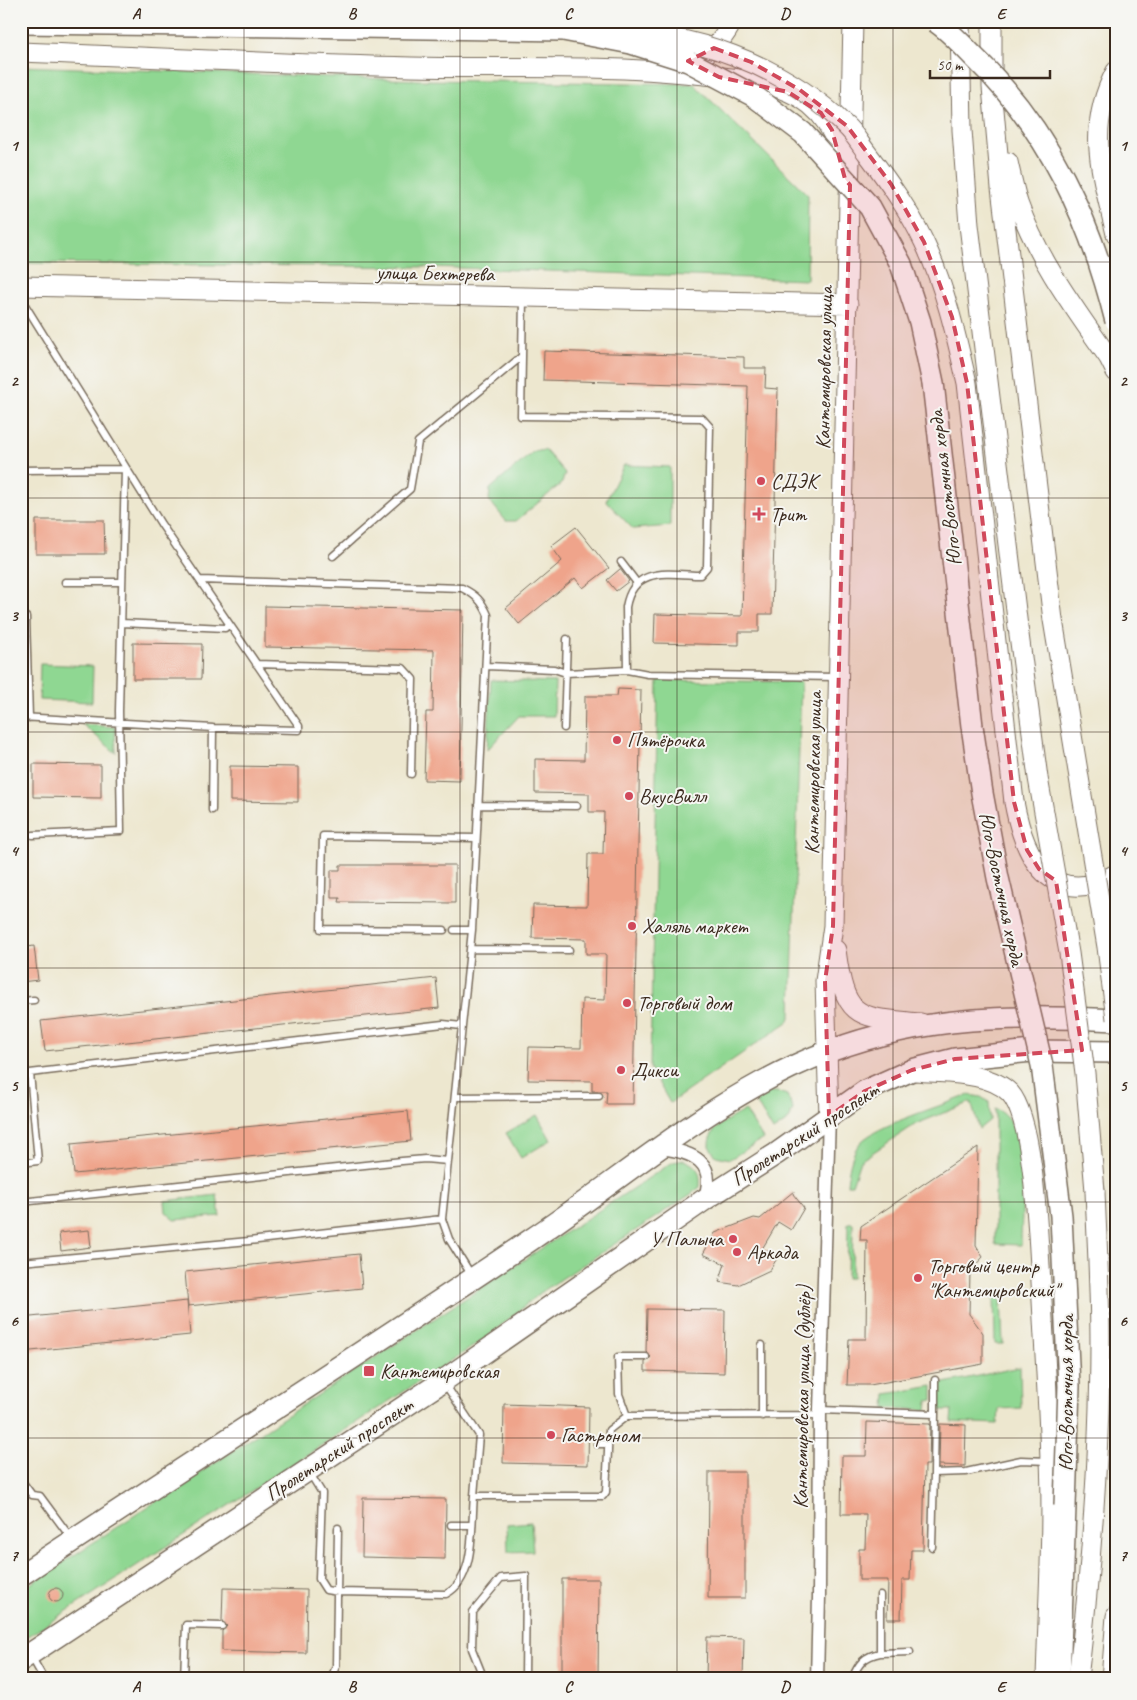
<svg xmlns="http://www.w3.org/2000/svg" width="1137" height="1700" viewBox="0 0 1137 1700" font-family="Caveat,sans-serif">
  <style>
    .green { fill: #8fd792; stroke: #658058 }
    .building { fill: #efa48b }
    .lines { fill: none; stroke-linecap: round; stroke-linejoin: round }
    .lane-casing { stroke: #796c5c; stroke-width: 9 }
    .street-casing { stroke: #796c5c; stroke-width: 15 }
    .secondary-casing { stroke: #796c5c; stroke-width: 21 }
    .primary-casing { stroke: #796c5c; stroke-width: 24 }
    .lane { stroke: #fff; stroke-width: 6 }
    .street { stroke: #fff; stroke-width: 12 }
    .secondary { stroke: #fff; stroke-width: 19 }
    .primary { stroke: #fff; stroke-width: 21 }
    .secondary-bridge-casing { stroke: #796c5c; stroke-width: 21; stroke-linecap: butt }
    .primary-bridge-casing { stroke: #796c5c; stroke-width: 24; stroke-linecap: butt }
    .secondary-bridge { stroke: #fff; stroke-width: 19 }
    .primary-bridge { stroke: #fff; stroke-width: 21 }
    .marked { fill: #d1495b; fill-opacity: 0.2; stroke: #d1495b; stroke-width: 4; stroke-dasharray: 10 6; stroke-linejoin: round }
    .grid { fill: none; stroke: #3b2a1e; stroke-width: 1; stroke-opacity: 0.55 }
    .poi-dot { fill: #d1495b; stroke: #f6f6f2; stroke-width: 2 }
    .labels { text-anchor: middle; stroke-width: 4; stroke-linejoin: round; paint-order: stroke }
    .street-label { font-size: 21px; fill: #3b2a1e; stroke: #f6f6f2 }
    .poi-label { font-size: 21px; fill: #3b2a1e; stroke: #f6f6f2; text-anchor: start }
    .neatline { fill: none; stroke: #3b2a1e; stroke-width: 2 }
    .grid-label { font-size: 16px; text-anchor: middle; font-weight: bold; fill: #3b2a1e }
  </style>
  <rect width="100%" height="100%" fill="#f6f6f2"/>
  <filter id="ink" filterUnits="userSpaceOnUse"><feTurbulence type="fractalNoise" baseFrequency=".02" numOctaves="2"/><feDisplacementMap in="SourceGraphic" scale="10" xChannelSelector="R" yChannelSelector="G"/><feConvolveMatrix kernelMatrix="1 2 1 2 8 2 1 2 1" color-interpolation-filters="sRGB"/></filter>
  <filter id="wash" filterUnits="userSpaceOnUse"><feTurbulence type="fractalNoise" baseFrequency=".0096" numOctaves="4" result="noise"/><feDisplacementMap in="SourceGraphic" scale="20" xChannelSelector="R" yChannelSelector="G"/><feGaussianBlur stdDeviation="1.12" result="paint"/><feColorMatrix in="noise" values="0 0 0 0 0 0 0 0 0 0 0 0 0 0 0 0 0 1.4 0 .05"/><feComposite in="paint" operator="in"/></filter>
  <g filter="url(#wash)">
    <rect width="100%" height="100%" fill="#ede7cf"/>
    <!-- green -->
    <path class="green" d="M21,66L418,80L694,84L808,195L807,280L430,267L21,263Z
      M545,450L565,473L562,483L516,521H506L489,500L490,489L533,452Z
      M624,465L670,467V526L633,529L606,501Z
      M40,664L93,666L92,702L39,700Z
      M491,680L555,682L554,716H519L487,750Z
      M658,680L801,682L791,1015L788,1022L782,1026L670,1103L650,1068Z
      M82,724L115,727L116,753Z
      M771,1092H778L787,1095L793,1109L789,1120L773,1131L756,1102Z
      M969,1095L981,1097L989,1102L990,1120L979,1129L971,1102L916,1124L860,1161L852,1185H847C848,1173 851,1152 861,1142C877,1125 944,1105 969,1095Z
      M995,1109C1032,1121 1021,1212 1021,1245L995,1244Z
      M745,1110L763,1139L730,1159L716,1156L709,1146C708,1127 731,1119 745,1110Z
      M537,1115L551,1140L521,1158L506,1133Z
      M684,1160C698,1166 701,1172 700,1187L691,1194L540,1293L486,1338L21,1641V1590L673,1162Z
      M217,1195L220,1216L175,1220L166,1212L165,1201Z
      M848,1223H853L852,1278H847Z
      M994,1296H1001L1003,1344H995Z
      M1020,1367L1021,1408L999,1409L998,1424L951,1422L952,1410H937L940,1384Z
      M933,1386V1400L928,1401L927,1410L885,1408L886,1394Z
      M531,1522L533,1551L508,1552L507,1524Z"/>
    <g id="blocks">
      <!-- building -->
      <path class="building" d="M544,351L744,357V368H766L765,388L778,389L772,614H759V632H739V645L654,643L655,614L742,616L748,386L543,380Z
        M36,520H104L105,554H36Z
        M576,527L609,568L583,588L575,578L519,624L506,608L562,561L551,546Z
        M620,569L629,581L616,591L607,580Z
        M265,606L463,610L460,781L424,780L426,712H433L434,650L265,647Z
        M133,643L202,644L201,679H133Z
        M618,689L641,690L633,1104H606L607,1091H592V1081L528,1080L529,1047L581,1048L582,999L605,1000L606,954H586V939L532,938L533,905L587,906L588,854H603L604,812H589V794L535,793V759L584,760L585,696H617Z
        M33,764L101,765V798L33,797Z
        M230,766L298,767V802L230,801Z
        M340,865H455V903L339,902L340,898H331V870H340Z
        M34,946L38,980L21,982V948Z
        M436,978L439,1008L45,1051L41,1021Z
        M408,1111L411,1141L74,1174L71,1144Z
        M978,1147L976,1246L983,1257L970,1271L969,1314L983,1333V1364L870,1385H847L849,1339H866L867,1240H860L861,1226Z
        M794,1191L793,1194L804,1208L791,1230L778,1222L762,1249L779,1255L770,1270L738,1285L719,1282L725,1264L703,1254L715,1233L754,1218L760,1219Z
        M89,1230L91,1247L61,1251L59,1233Z
        M359,1254L362,1288L188,1306L185,1272Z
        M187,1301L190,1335L21,1352V1318Z
        M647,1309L725,1310L724,1373L645,1371V1362L651,1357L646,1352Z
        M504,1404L589,1407L588,1465L503,1463Z
        M867,1422L930,1424L929,1465H925L923,1550H911L910,1580H902L901,1619H887L888,1580H859V1549H865L866,1514H841L842,1456H866Z
        M940,1424L966,1425L965,1466L939,1465Z
        M709,1472H745V1598H708Z
        M363,1498L446,1499L445,1559L362,1557Z
        M562,1579H599L598,1679H562Z
        M49 1595a7 7 0 1 1 14 0a7 7 0 1 1-14 0Z
        M223,1588L307,1590L306,1653L222,1651V1631L227,1626L222,1621Z
        M707,1637L744,1638L743,1679H706Z"/>
    </g>
  </g>
  <g filter="url(#ink)">
    <use href="#blocks" fill-opacity="0" stroke="#796c5c" stroke-width="1"/>
    <g class="lines">
      <!-- lane casing -->
      <g class="lane-casing">
        <path id="lane" d="M523,298L521,416L702,418L710,427L707,567L700,575C668,574 633,566 626,607L627,670
          M21,470L125,469L119,711L121,831L33,835
          M333,556L410,489L418,442L521,357
          M621,562L637,583
          M200,580L462,588C476,595 482,601 488,615L472,930L442,1219L449,1239L472,1276
          M65,582H122
          M21,616L26,617L29,718
          M122,623L225,628L229,624
          M256,664L403,668L413,679L411,774
          M486,666L554,669L566,673L627,670L648,674L836,677
          M21,717L213,728L299,730V726L161,524L22,300L21,288
          M564,728L567,639
          M478,805L577,806
          M212,810L213,728
          M444,930L321,929L323,836L476,838
          M454,930H472
          M470,949L569,950
          M21,1001L34,1000
          M455,1097L599,1096
          M21,1163L38,1161L30,1073L443,1024L462,1026
          M21,1202L402,1161L425,1159L448,1161
          M21,1262L249,1241L442,1219
          M762,1345V1416
          M646,1357H618L619,1394L627,1416L820,1415
          M445,1384L479,1435L474,1496H603L606,1492L609,1430L627,1416
          M820,1410L935,1414L934,1473L966,1472L1021,1460L1049,1461
          M935,1414V1380
          M597,1444H608
          M309,1472L322,1493L319,1579L326,1590L338,1592L446,1594C476,1579 471,1526 474,1496
          M21,1480L32,1495L40,1496L71,1538
          M451,1525H471
          M932,1547L934,1473
          M880,1653L910,1652
          M31,1656L44,1679
          M184,1679L186,1625L222,1626
          M331,1679L336,1666L338,1528
          M484,1679L472,1649L473,1612L501,1578L526,1576L525,1679
          M852,1679C858,1664 864,1656 880,1653V1595"/>
      </g>
      <!-- street casing -->
      <g class="street-casing">
        <path id="street" d="M661,1148C693,1152 718,1162 704,1200
          M817,1679L819,1597L820,1410L829,1116"/>
      </g>
      <!-- secondary casing -->
      <g class="secondary-casing">
        <path id="secondary" d="M960,21L962,130L969,225L1018,627
          M992,21V87L1001,188L1053,620
          M21,52C151,57 281,64 411,67C505,69 600,64 695,74C725,77 761,80 789,92C824,107 837,135 843,170
          M677,65C709,54 716,52 733,21
          M1116,71C1085,129 1102,174 1116,234
          M1008,162C1011,175 1014,189 1018,203C1038,260 1075,309 1109,358L1116,372
          M21,286L848,304
          M1014,802C1024,857 1051,911 1116,874
          M836,950C845,1020 856,1017 921,1023
          M916,1071C944,1074 989,1071 1010,1093C1035,1121 1038,1242 1041,1282C1044,1341 1048,1400 1050,1459C1053,1532 1048,1606 1046,1679
          M829,1116L825,981L833,926L853,21
          M1078,1679C1091,1567 1100,1455 1100,1343C1100,1292 1097,1242 1095,1191
          M1111,1679L1116,1616"/>
      </g>
      <!-- primary casing -->
      <g class="primary-casing">
        <path id="primary" d="M21,23L286,26
          M21,1575C191,1462 363,1353 532,1239C626,1176 723,1090 830,1051C927,1015 1014,1015 1116,1020
          M21,1660L443,1381L704,1200L776,1154L865,1091L912,1070L955,1059L1032,1051L1116,1052
          M1059,1679L1065,1506"/>
      </g>
      <!-- lane -->
      <use href="#lane" class="lane"/>
      <!-- street -->
      <use href="#street" class="street"/>
      <!-- secondary -->
      <use href="#secondary" class="secondary"/>
      <!-- primary -->
      <use href="#primary" class="primary"/>
      <!-- secondary-bridge casing -->
      <g class="secondary-bridge-casing">
        <path id="secondary-bridge" d="M602,30C691,32 781,63 846,126C854,133 860,144 867,153C888,181 909,210 924,242C945,286 956,335 967,383L1014,802
          M1053,620L1107,947L1116,1019
          M1018,627L1038,778L1069,953L1085,1073L1095,1191"/>
      </g>
      <!-- primary-bridge casing -->
      <g class="primary-bridge-casing">
        <path id="primary-bridge" d="M935,21C950,31 962,45 974,57C1049,129 1091,221 1116,321
          M286,26L563,30L631,43L688,61L754,96L803,133L870,207L901,264L920,322L933,383L972,726L982,793L998,878L1042,1065L1061,1216L1069,1386L1065,1506"/>
      </g>
      <!-- secondary-bridge -->
      <use href="#secondary-bridge" class="secondary-bridge"/>
      <!-- primary-bridge -->
      <use href="#primary-bridge" class="primary-bridge"/>
    </g>
  </g>
  <!-- marked area -->
  <path class="marked" d="M714,48L751,62L800,90L847,126L891,184L924,242L952,317L967,383L1014,802L1027,850L1039,869L1056,881L1082,1050L955,1059L912,1070L865,1091L829,1116L825,981L833,926L850,185L845,179L832,130L821,113L788,92L719,77L688,61Z"/>
  <!-- grid -->
  <path class="grid" d="M244,21V1679M460,21V1679M677,21V1679M893,21V1679M21,262H1116M21,498H1116M21,732H1116M21,968H1116M21,1202H1116M21,1438H1116"/>
  <!-- markers -->
  <g class="poi-dot">
    <circle cx="761" cy="481" r="5"/>
    <path d="M756.5 506.5h5v5h5v5h-5v5h-5v-5h-5v-5h5z"/>
    <circle cx="617" cy="740" r="5"/>
    <circle cx="629" cy="796" r="5"/>
    <circle cx="632" cy="926" r="5"/>
    <circle cx="627" cy="1003" r="5"/>
    <circle cx="621" cy="1070" r="5"/>
    <circle cx="733" cy="1239" r="5"/>
    <circle cx="737" cy="1252" r="5"/>
    <circle cx="918" cy="1278" r="5"/>
    <rect x="363" y="1365" width="12" height="12" rx="2.5"/>
    <circle cx="551" cy="1435" r="5"/>
  </g>
  <g class="labels">
    <!-- street labels -->
    <g class="street-label">
      <text transform="translate(435 273) rotate(1)" y="7">улица Бехтерева</text>
      <text transform="translate(824 368) rotate(-89)" y="7">Кантемировская улица</text>
      <text transform="translate(945 488) rotate(-97)" y="7">Юго-Восточная хорда</text>
      <text transform="translate(813 773) rotate(-89)" y="7">Кантемировская улица</text>
      <text transform="translate(1002 889) rotate(78)" y="7">Юго-Восточная хорда</text>
      <text transform="translate(805 1134) rotate(-33)" y="7">Пролетарский проспект</text>
      <text transform="translate(1066 1393) rotate(-90)" y="7">Юго-Восточная хорда</text>
      <text transform="translate(802 1397) rotate(-89)" y="7">Кантемировская улица (дублёр)</text>
      <text transform="translate(339 1449) rotate(-33)" y="7">Пролетарский проспект</text>
    </g>
    <!-- poi labels -->
    <g class="poi-label">
      <text x="771" y="488">СДЭК</text>
      <text x="770" y="521">Трит</text>
      <text x="627" y="747">Пятёрочка</text>
      <text x="639" y="803">ВкусВилл</text>
      <text x="642" y="933">Халяль маркет</text>
      <text x="637" y="1010">Торговый дом</text>
      <text x="631" y="1077">Дикси</text>
      <text x="723" y="1246" text-anchor="end">У Палыча</text>
      <text x="747" y="1259">Аркада</text>
      <text x="928" y="1273">Торговый центр<tspan x="928" dy="24">"Кантемировский"</tspan></text>
      <text x="380" y="1378">Кантемировская</text>
      <text x="561" y="1442">Гастроном</text>
    </g>
  </g>
  <!-- margin -->
  <rect width="1137" height="1700" fill="none" stroke="#f6f6f2" stroke-width="55"/>
  <!-- scale -->
  <path d="M930 70v8h120v-8" fill="none" stroke="#3b2a1e" stroke-width="2.5"/>
  <text x="937" y="70" font-size="15" fill="#3b2a1e" stroke="#f6f6f2" stroke-width="4" paint-order="stroke">50 m</text>
  <rect x="28" y="28" width="1082" height="1644" class="neatline"/>
  <g class="grid-label">
    <text x="136" y="19">A</text>
    <text x="352" y="19">B</text>
    <text x="568" y="19">C</text>
    <text x="785" y="19">D</text>
    <text x="1001" y="19">E</text>
    <text x="14" y="151">1</text>
    <text x="1123" y="151">1</text>
    <text x="14" y="386">2</text>
    <text x="1123" y="386">2</text>
    <text x="14" y="621">3</text>
    <text x="1123" y="621">3</text>
    <text x="14" y="856">4</text>
    <text x="1123" y="856">4</text>
    <text x="14" y="1091">5</text>
    <text x="1123" y="1091">5</text>
    <text x="14" y="1326">6</text>
    <text x="1123" y="1326">6</text>
    <text x="14" y="1561">7</text>
    <text x="1123" y="1561">7</text>
    <text x="136" y="1692">A</text>
    <text x="352" y="1692">B</text>
    <text x="568" y="1692">C</text>
    <text x="785" y="1692">D</text>
    <text x="1001" y="1692">E</text>
  </g>
</svg>
